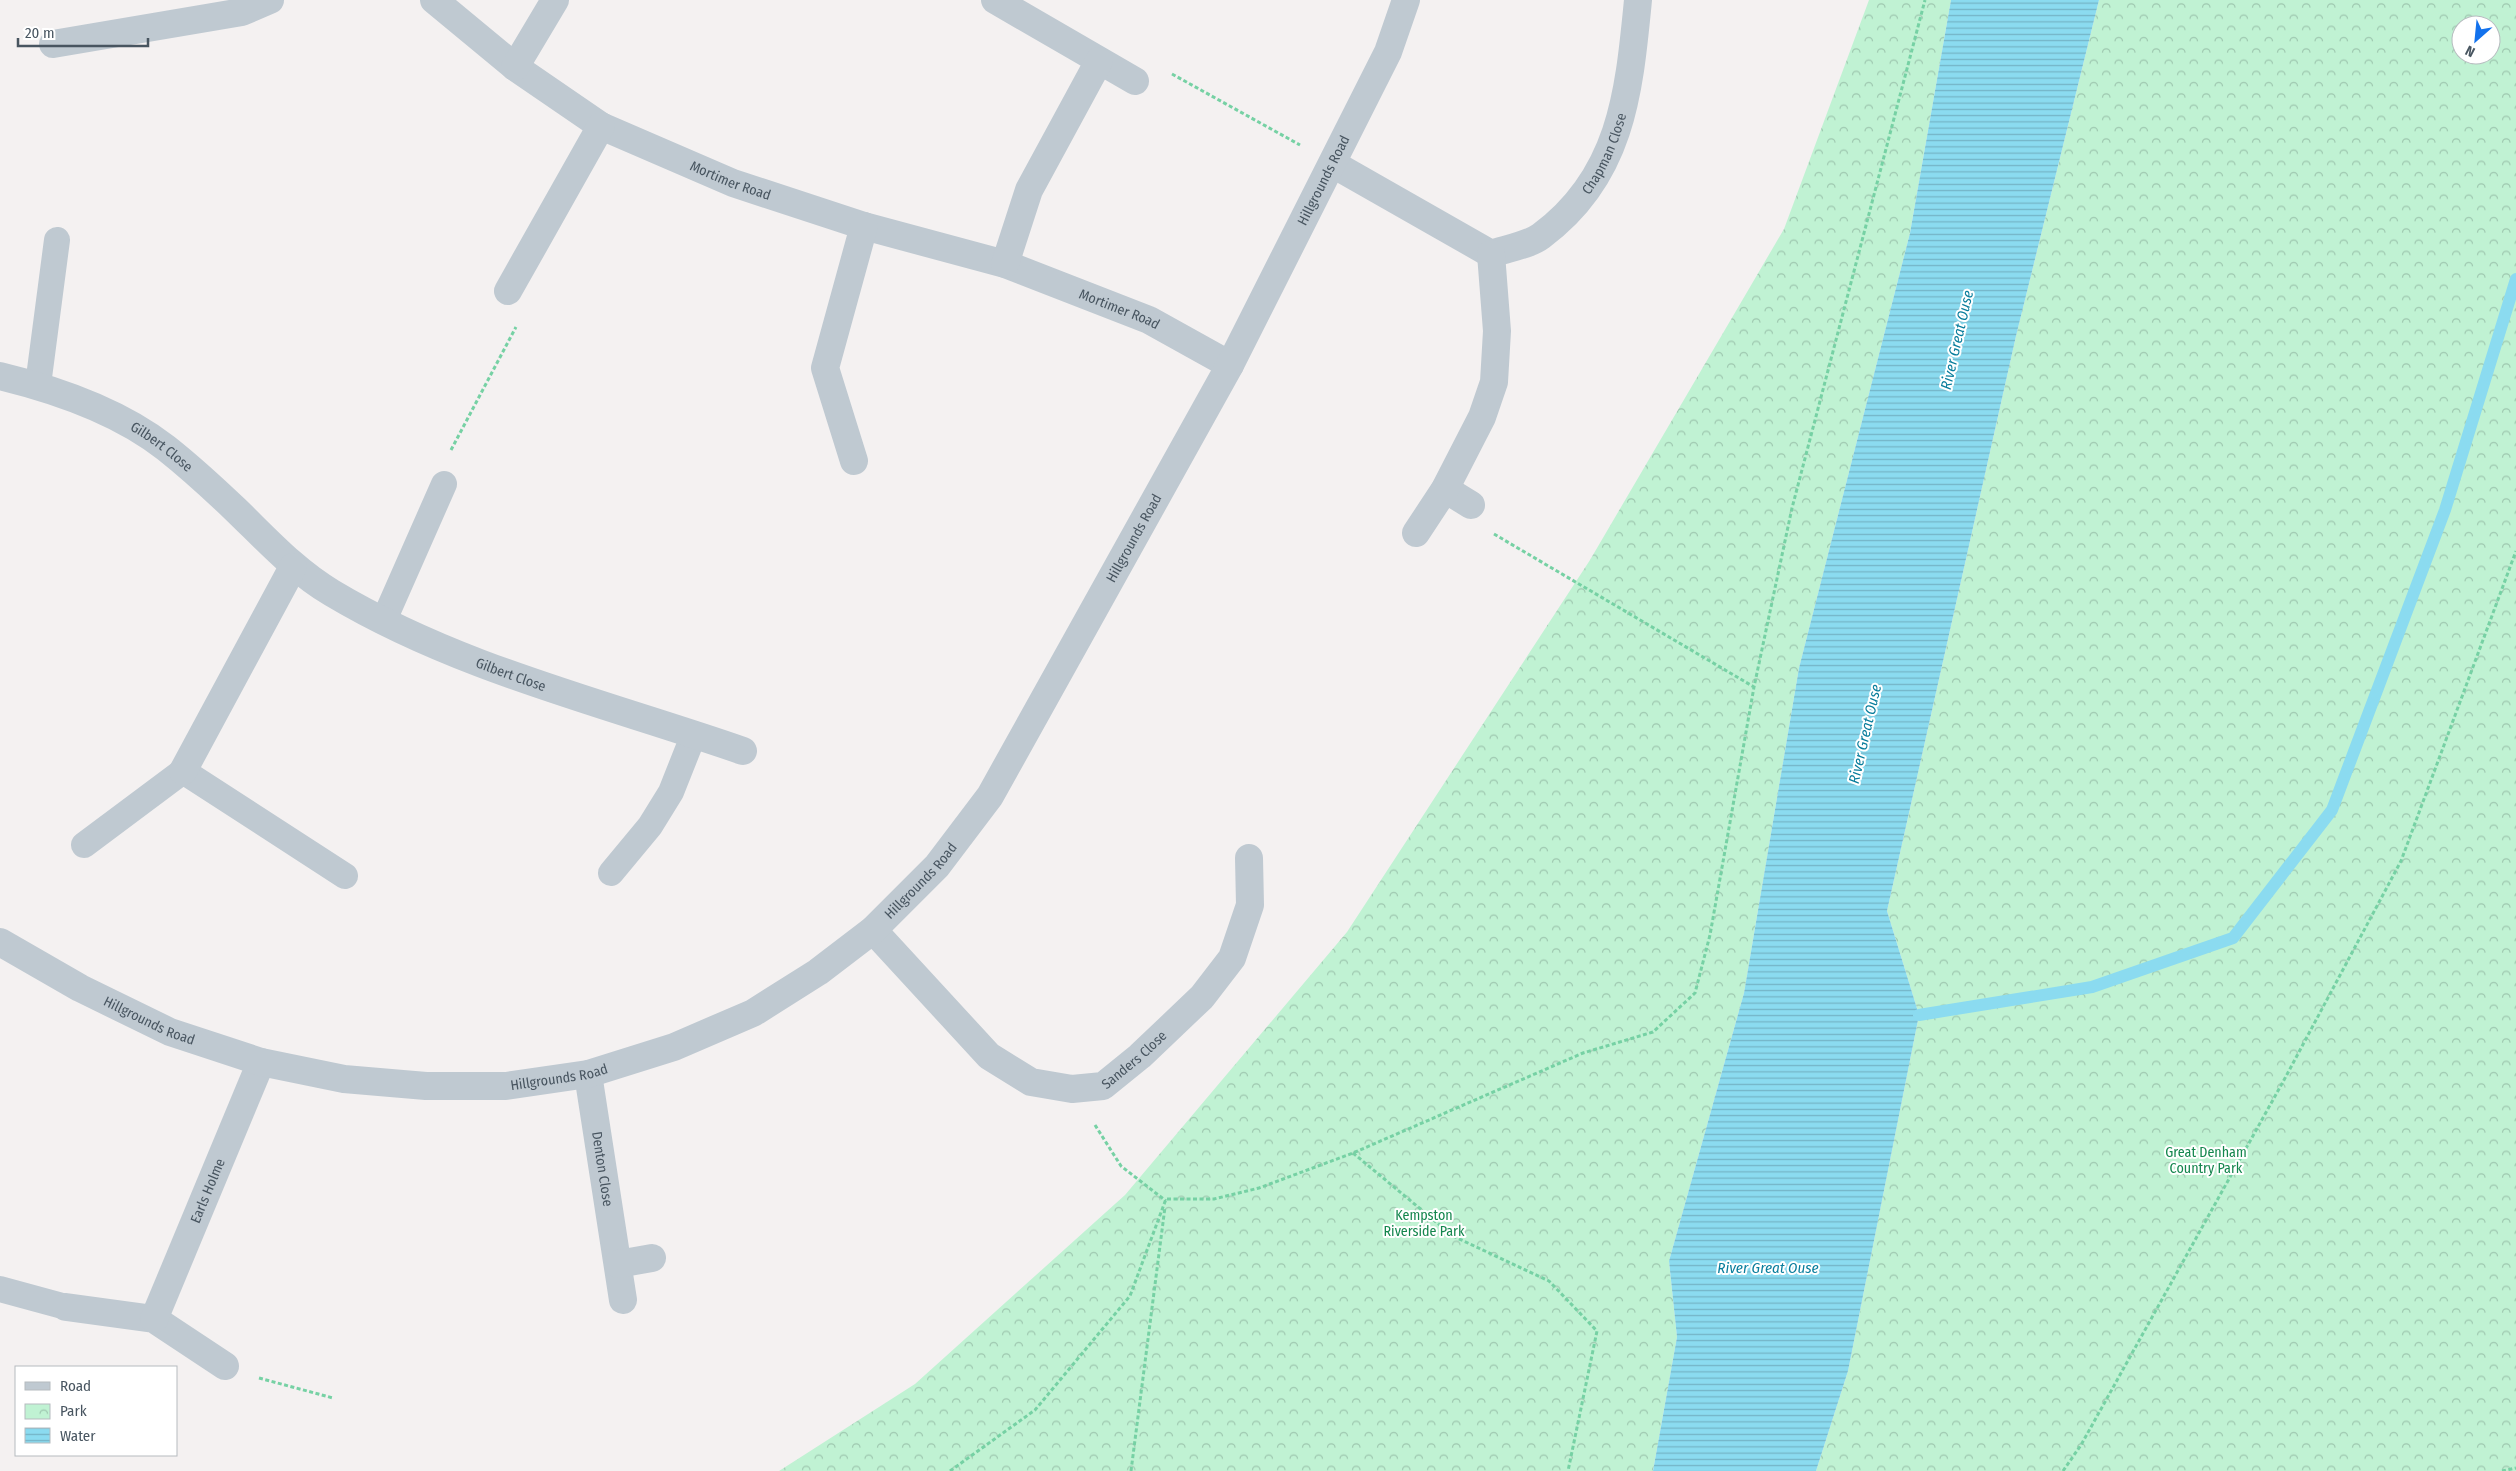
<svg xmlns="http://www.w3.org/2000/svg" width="2516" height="1471" viewBox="0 0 2516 1471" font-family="'Fira Sans Condensed',sans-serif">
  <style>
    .park { fill: url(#park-crowns); fill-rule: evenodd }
    .water { fill: url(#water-rules) }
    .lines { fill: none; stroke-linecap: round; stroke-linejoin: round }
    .stream { stroke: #8bdbf0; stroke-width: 12 }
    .path { stroke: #76d1a4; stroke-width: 3; stroke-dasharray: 4 2.5; stroke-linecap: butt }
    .service { stroke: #bfc9d1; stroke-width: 26 }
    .minor { stroke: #bfc9d1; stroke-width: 28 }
    .tertiary { stroke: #bfc9d1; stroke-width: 28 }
    .labels { text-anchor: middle; stroke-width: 4; stroke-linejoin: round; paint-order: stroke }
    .street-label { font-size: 14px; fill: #485560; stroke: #fff }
    .park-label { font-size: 14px; fill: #14864d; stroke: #fff }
    .water-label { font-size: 15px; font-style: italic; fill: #087d9c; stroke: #fff }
  </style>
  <defs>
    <pattern id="park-crowns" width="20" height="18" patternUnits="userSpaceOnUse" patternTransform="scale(1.25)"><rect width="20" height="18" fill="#c0f2d3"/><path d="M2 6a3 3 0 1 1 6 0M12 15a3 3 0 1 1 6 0" fill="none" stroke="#9ec7af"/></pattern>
    <pattern id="water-rules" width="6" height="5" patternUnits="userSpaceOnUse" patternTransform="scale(1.25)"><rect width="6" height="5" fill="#8bdbf0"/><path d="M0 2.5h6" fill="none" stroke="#74b4c6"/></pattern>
  </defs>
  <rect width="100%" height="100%" fill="#f4f1f1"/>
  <!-- park -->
  <path class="park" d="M1869,0H1951L1910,233L1799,668L1744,993L1669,1261L1677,1337L1653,1471H779L915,1384L1125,1195L1347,932L1590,560L1784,229Z
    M2099,0H2516V1471H1816L1848,1371L1919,1015L1887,911L2016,336ZM2461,25H2491V55H2461Z"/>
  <!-- water -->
  <path class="water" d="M1951,0H2099L2016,336L1887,911L1919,1015L1848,1371L1816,1471H1653L1677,1337L1669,1261L1744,993L1799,668L1910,233Z"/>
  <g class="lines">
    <!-- stream -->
    <path class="stream" d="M1919,1015L2092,987L2233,938L2332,810L2445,510L2516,279"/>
    <!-- path -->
    <path class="path" d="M1172,74L1300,145
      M451,450L516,327
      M1494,534L1754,687
      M1095,1125L1121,1166L1166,1201
      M1353,1153L1453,1236L1549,1281L1597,1331L1568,1471
      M259,1378L333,1398
      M950,1471L1035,1410L1130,1296L1166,1199H1214L1259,1188L1353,1153L1583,1053L1653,1032L1695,993L1710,935L1754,687L1792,508L1925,0
      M1131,1471L1165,1207
      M2063,1471L2081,1445L2284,1080L2401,861L2516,551
      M2502,1471L2516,1468"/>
    <!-- service -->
    <path class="service" d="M38,385L57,240
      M384,620L444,484
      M84,845L183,771L345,876
      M611,873L650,826L671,792L694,734
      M0,1289L66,1307"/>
    <!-- minor -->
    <g class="minor">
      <path id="s1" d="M434,0L515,67L601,126L733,183L864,226L1005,264L1149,320L1230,365"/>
      <path d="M995,0L1135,81"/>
      <path d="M53,44L242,12L270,0"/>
      <path d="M515,67L555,0"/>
      <path id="s2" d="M1333,164L1491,254C1506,249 1529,245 1541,236C1622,176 1629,92 1638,0"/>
      <path d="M1005,264L1029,190L1099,61"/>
      <path d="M508,291L601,126"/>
      <path id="s3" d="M0,376C58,390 119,411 166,448C190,467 214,489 236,510C267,540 295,571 332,593C459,669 605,703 743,751"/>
      <path d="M854,461L825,368L864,226"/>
      <path d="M1445,489L1471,505"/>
      <path d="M1416,533L1445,489L1482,417L1494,382L1497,331L1491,254"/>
      <path d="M183,771L293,567"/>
      <path id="s4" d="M873,930L989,1056L1031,1082L1072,1089L1103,1086L1140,1056L1202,997L1232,958L1250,905L1249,858"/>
      <path id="s5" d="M588,1074L623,1300"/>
      <path d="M618,1264L652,1258"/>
      <path d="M66,1307L154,1319L225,1366"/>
      <path id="s6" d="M154,1319L261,1062"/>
    </g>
    <!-- tertiary -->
    <path class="tertiary" id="s7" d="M0,942L80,988L170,1032L261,1062L344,1079L426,1086H506L588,1074L674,1047L753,1013L818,972L873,930L937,866L990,796L1230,365L1388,52L1406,0"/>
  </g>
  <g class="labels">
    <!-- street labels -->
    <g class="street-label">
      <text dy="5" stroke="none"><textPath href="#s2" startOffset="341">Chapman Close</textPath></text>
      <text dy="5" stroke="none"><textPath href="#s1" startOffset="350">Mortimer Road</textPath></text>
      <text dy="5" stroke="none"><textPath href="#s7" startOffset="1819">Hillgrounds Road</textPath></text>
      <text dy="5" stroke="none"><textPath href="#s1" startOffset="760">Mortimer Road</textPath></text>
      <text dy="5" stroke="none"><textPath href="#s3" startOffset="178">Gilbert Close</textPath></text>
      <text dy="5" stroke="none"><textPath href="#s7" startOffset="1414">Hillgrounds Road</textPath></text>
      <text dy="5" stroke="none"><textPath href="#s3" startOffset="600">Gilbert Close</textPath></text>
      <text dy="5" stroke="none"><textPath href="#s7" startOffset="1009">Hillgrounds Road</textPath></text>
      <text dy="5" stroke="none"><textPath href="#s7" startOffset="169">Hillgrounds Road</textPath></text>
      <text dy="5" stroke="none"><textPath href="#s4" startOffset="334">Sanders Close</textPath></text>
      <text dy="5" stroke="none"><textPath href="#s7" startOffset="589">Hillgrounds Road</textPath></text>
      <text dy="5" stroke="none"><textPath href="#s5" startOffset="96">Denton Close</textPath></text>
      <text dy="5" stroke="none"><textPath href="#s6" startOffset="139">Earls Holme</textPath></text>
    </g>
    <!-- park labels -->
    <g class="park-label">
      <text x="2206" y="1157">Great Denham<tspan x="2206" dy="16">Country Park</tspan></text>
      <text x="1424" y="1220">Kempston<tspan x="1424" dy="16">Riverside Park</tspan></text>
    </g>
    <!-- water labels -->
    <g class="water-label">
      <text transform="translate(1957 340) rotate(-77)" y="5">River Great Ouse</text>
      <text transform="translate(1865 734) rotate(-77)" y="5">River Great Ouse</text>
      <text x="1768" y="1273">River Great Ouse</text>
    </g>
  </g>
  <!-- legend -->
  <rect x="15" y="1366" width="162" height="90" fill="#ffffff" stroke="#b6bbbf"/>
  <rect x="25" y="1382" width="25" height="8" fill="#bfc9d1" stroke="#b6bbbf"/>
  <text x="60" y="1391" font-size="15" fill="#485560">Road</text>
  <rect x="25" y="1404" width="25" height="15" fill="url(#park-crowns)" stroke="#b6bbbf"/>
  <text x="60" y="1416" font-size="15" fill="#485560">Park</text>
  <rect x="25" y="1428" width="25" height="15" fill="url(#water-rules)" stroke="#b6bbbf"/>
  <text x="60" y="1441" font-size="15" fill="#485560">Water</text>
  <!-- north arrow -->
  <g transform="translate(2476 40) rotate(207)"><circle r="24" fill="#ffffff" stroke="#b6bbbf"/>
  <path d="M0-4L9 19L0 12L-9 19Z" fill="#1372ed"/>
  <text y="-8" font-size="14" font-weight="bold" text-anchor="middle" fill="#485560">N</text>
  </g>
  <!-- scale -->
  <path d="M18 38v8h130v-8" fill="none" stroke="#485560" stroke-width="2.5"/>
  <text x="25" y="38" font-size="15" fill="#485560" stroke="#ffffff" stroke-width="4" paint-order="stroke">20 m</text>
</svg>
